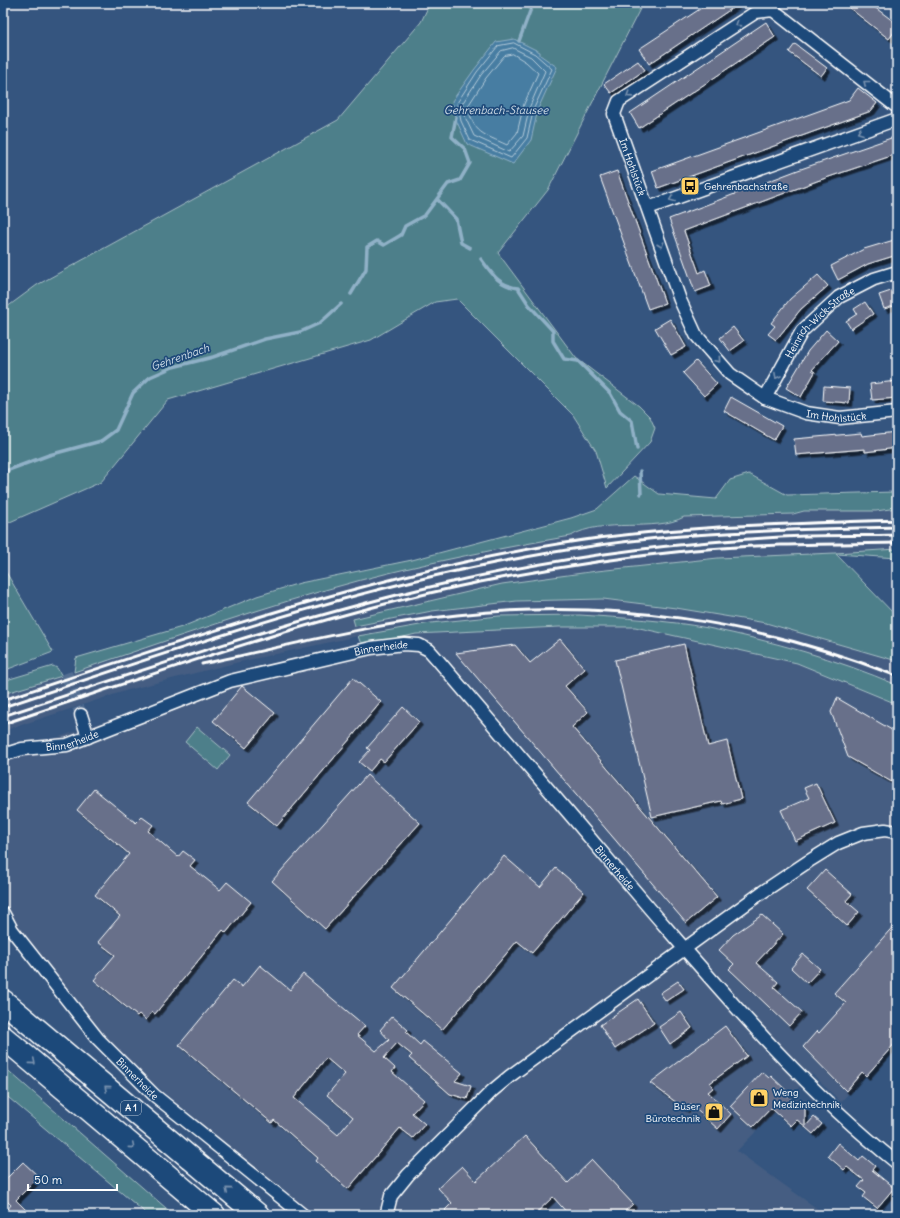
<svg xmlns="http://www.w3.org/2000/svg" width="900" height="1218" viewBox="0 0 900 1218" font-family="Delius,sans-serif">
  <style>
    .built { fill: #445d82 }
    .green { fill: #4e7f8a; stroke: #a6bfc4 }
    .water { fill: #467da2; stroke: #90b1c7 }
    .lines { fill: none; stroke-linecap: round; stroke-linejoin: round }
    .shore { stroke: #b5cbda; stroke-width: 1 }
    .stream { stroke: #90b1c7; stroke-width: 3.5 }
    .building { fill: #68708a; stroke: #fff; fill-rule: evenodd; filter: url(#shadow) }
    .street-tunnel { stroke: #536e92; stroke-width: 12; stroke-dasharray: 12 6; stroke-linecap: butt }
    .street-casing { stroke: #fff; stroke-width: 15 }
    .highway-casing { stroke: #fff; stroke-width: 25 }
    .street { stroke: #1f4a7a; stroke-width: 12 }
    .highway { stroke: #1f4a7a; stroke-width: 22 }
    .rail { stroke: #fff; stroke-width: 3 }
    .oneway { stroke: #7992af }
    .labels { text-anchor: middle; stroke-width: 3.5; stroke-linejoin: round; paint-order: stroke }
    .shield { fill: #1f4a7a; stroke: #bcc9d7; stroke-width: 1 }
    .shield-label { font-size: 9px; font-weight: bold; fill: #fff }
    .street-label { font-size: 10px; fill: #fff; stroke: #1f4a7a }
    .poi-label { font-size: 10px; fill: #fff; stroke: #1f4a7a; text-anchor: start }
    .water-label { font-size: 11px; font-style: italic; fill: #d1dee8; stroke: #1f4a7a }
  </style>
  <defs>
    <filter id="shadow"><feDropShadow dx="3.5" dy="3.5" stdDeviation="0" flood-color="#0009"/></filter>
  </defs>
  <rect width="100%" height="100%" fill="#35557f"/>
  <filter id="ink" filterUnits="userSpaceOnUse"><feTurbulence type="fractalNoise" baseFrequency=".025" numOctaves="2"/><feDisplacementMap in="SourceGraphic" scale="8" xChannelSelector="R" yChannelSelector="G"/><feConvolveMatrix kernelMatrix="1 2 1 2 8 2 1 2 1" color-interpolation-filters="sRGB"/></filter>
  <g filter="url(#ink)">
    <!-- built -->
    <path class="built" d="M897,508V549L502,584L353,619L355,626L432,611L518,601L603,599L676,608L766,623L897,661V685L868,672L779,644L707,628L657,621L580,615L499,616L431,623L358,636L235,663L128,690L3,731V694L74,672L248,613L360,580L476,552L571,536L580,531L619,525L675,522L683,517L793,514L804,511H876Z
      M559,627H635L797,663L897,704V1039L841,1102L812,1074L737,1151L826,1215H312L133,1067L84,1021L3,918V756L242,675L416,634Z"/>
    <!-- green -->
    <path class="green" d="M430,3H643L548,190L498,253L576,358L639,406L650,417L655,428L650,442L607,488L596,451L573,415L457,299L435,302L371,340L168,400L101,482L3,525V310L37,285L338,120L421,22Z
      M749,474L787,495L894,492L897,508L876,511H804L793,514L684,517C655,533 602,517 571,536C500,548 430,562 361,580C264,606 169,640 74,672L76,658L182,627L257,596L300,583L412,560L571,518L597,509L634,476L659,494L716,499L730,480Z
      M897,549V558L836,554L897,617V661L766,623L676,608L603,599L517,601L432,611L355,626L353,619L502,584L597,571L718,558L835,553Z
      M3,567L53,652L3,671Z
      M580,615C623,618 666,620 708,628C772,641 837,659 897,685V704L797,663L635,627H559L416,634L362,647L358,636L431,623L499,616Z
      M53,666L57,668L62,676L3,694V681Z
      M197,727L230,755L218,770L185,742Z
      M3,1066L174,1215H148L3,1093Z"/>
    <!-- water -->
    <path class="water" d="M514,39L540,52V55L557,67L538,109L531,140L513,164L467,144L457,122L452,101L474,70L496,42Z"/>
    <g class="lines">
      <!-- shore -->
      <path class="shore" d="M514,43L535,54L552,69L534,108L527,138L511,158L470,140L461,121L457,103L477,72L498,46Z
        M513,48L531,57L545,71L530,106L523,136L509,152L474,136L466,119L462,104L481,75L501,51Z
        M513,54L526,62L538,73L524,104L517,133L507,145C484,134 473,134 468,106L486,78L504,56Z"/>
      <!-- stream -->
      <path class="stream" d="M519,41L533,3
        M437,199L456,219L461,243L470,248
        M481,259C492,274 499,286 518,288L529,305L553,331V341L564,359L578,361L610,393L620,411L632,421L637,449
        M351,294L366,269L367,247L377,241L384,245L401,235L405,226L425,215L448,184L460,180L470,163L465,149L452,137L456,117
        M640,471L641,494
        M3,472L49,455L101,441L116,430L133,393L150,377L173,367L213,357L265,339L300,332L320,323L341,304"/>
    </g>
    <!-- building -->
    <path class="building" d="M709,3H740L649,64L639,49Z
      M843,3H869L897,24V28L889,39Z
      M766,22L775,37L639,128L630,113Z
      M795,44L827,68L821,76L789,52Z
      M638,61L645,70L611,93L604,84Z
      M858,88L877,103L871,111L658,188L652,171L849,100Z
      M897,136V154L817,181L684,231L699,273L705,270L711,286L695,292L669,219L798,170Z
      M617,171L665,303L648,309L600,177Z
      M894,240L897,255L868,264L838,280L831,266L864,249Z
      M818,275L828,286L801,309L776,340L768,334L775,326L771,323L790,299Z
      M897,289V305L884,309L879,295Z
      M865,302L873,314L851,329L846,321L857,314L854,309Z
      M670,319L686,347L671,355L655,328Z
      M733,327L744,341L730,351L720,338Z
      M826,330L838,341L812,370L815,372L801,397L786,388L808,351Z
      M696,361L717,384L704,396L683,373Z
      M897,381V398L872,400L870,384Z
      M824,386L850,388L849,403L823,401Z
      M731,397L782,426L774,440L724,411Z
      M896,432L897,448L865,452V449L796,455L794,439L861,433L862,436Z
      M560,639L585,669L565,686L588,712L572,727L717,897L686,923L456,653L515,645L530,663Z
      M684,644L708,746L727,741L741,799L722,804L721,801L652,817L615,660Z
      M353,678L381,702L277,826L248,802Z
      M242,686L275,713L246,748L213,721Z
      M837,698L897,733V785L848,757L831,712Z
      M403,707L419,722L384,762L380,759L370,771L359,762L370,750L367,748Z
      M367,775L420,823L325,929L272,881Z
      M816,783L835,823L795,841L781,810L809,798L804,788Z
      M94,789L136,823L142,817L153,825L148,831L178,857L183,851L195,860L190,866L220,890L227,882L251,902L226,933L223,930L155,1014L152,1012L146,1020L139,1014L137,1016L94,980L115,955L98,942L120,916L95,895L129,854L77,810Z
      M504,856L540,887L556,868L584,892L532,953L517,941L442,1030L393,988Z
      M825,870L852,894L846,901L859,912L847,926L807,890Z
      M762,915L783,934L756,963L778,982L774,987L802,1012L789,1026L729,969L734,964L719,950L733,935Z
      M897,922V1041L866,1076L862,1072L846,1091L803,1047L817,1031L819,1033L846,1003L834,993Z
      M803,954L820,969L807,983L791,968Z
      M260,965L290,990L303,974L365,1026L357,1035L376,1051L389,1040L380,1030L392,1016L408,1030L406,1032L420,1045L423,1041L462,1073L455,1081L471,1086L467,1099L450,1094L409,1058L412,1055L397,1043L384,1058L395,1068L392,1072L424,1100L412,1113L425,1124L413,1138L400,1128L348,1189L316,1161L318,1158L274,1120L272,1123L179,1045L233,980L242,987ZM326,1058L345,1074L327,1095L353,1117L338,1135L294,1098Z
      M678,981L684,989L666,1001L660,993Z
      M638,999L654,1023L615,1049L600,1025Z
      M681,1012L692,1028L670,1044L659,1027Z
      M725,1026L747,1056L710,1083L713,1088L708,1092L731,1114L718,1129L691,1105L685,1109L650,1083Z
      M762,1072L769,1078L771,1076L787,1091L785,1093L797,1105L800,1104L805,1108V1126L797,1120L791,1126L771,1108L753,1127L730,1106Z
      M814,1117L822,1124L813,1134L805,1127Z
      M525,1136L568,1183L592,1160L633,1204L621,1215H569L553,1197L534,1215H449L445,1210L452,1203L438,1188L462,1166L476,1181Z
      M838,1143L859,1161L863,1156L875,1166L872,1170L894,1188L877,1208L863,1197L866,1193L858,1187L864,1180L847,1167L844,1170L828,1156Z
      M23,1162L39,1177L16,1200L31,1215H3L11,1205L3,1197V1182Z"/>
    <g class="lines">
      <!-- street-tunnel -->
      <path class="street-tunnel" d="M66,673L81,715"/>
      <!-- street casing -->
      <g class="street-casing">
        <g id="street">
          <path id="s1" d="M897,107L773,10L756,12L619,101L614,114L680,300L696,335L730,374L765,398L806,413L840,418L897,412"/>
          <path d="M648,208L897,119"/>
          <path id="s2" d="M765,398L802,331L839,297L874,279L897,272"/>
          <path d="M81,715L88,737"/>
          <path id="s3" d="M3,755L22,749L67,745L230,681L371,648L404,644L419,645L429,650L437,659C509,743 580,826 651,910C728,999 804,1089 897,1163"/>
          <path id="s4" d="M3,913L12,930L98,1039L154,1095L303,1215"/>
          <path d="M387,1212L391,1196L408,1175L492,1091L510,1076L761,893L809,861L838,843L863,833L885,830L897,832"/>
        </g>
      </g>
      <!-- highway casing -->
      <g class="highway-casing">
        <path id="highway" d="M3,1001L258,1215
          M3,1037L214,1215"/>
      </g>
      <!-- street -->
      <use href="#street" class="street"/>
      <!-- highway -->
      <use href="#highway" class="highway"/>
      <!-- rail -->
      <path class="rail" d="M202,664C286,646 371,624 457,615C610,598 754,620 897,676
        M3,700C194,637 385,569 584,540C688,525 792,524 897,520
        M3,707C159,656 315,600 475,567C547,552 621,540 694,535C762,530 829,529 897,527
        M3,716C140,671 277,624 417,590C544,559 675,541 805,536C835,535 866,536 897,535
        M3,724C160,672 318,615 480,582C551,568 623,557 694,550C761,544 830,544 897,543"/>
    </g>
    <!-- one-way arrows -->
    <defs><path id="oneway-chevron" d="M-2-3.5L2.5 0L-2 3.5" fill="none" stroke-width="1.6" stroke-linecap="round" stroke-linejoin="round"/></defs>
    <g class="oneway">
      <use href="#oneway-chevron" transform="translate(738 24) rotate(147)"/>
      <use href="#oneway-chevron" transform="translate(866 83) rotate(-142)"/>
      <use href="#oneway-chevron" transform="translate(629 95) rotate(147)"/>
      <use href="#oneway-chevron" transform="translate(860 132) rotate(160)"/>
      <use href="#oneway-chevron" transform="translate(672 199) rotate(159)"/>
      <use href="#oneway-chevron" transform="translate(661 245) rotate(71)"/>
      <use href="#oneway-chevron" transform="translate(718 360) rotate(49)"/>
      <use href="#oneway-chevron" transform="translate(777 376) rotate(119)"/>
      <use href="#oneway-chevron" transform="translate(33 1062) rotate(40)"/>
      <use href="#oneway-chevron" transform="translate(107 1088) rotate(-140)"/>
      <use href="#oneway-chevron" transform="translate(132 1146) rotate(40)"/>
      <use href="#oneway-chevron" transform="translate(228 1190) rotate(-140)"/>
    </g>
  </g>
  <!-- icons -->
  <defs>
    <g id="bus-square" transform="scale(1)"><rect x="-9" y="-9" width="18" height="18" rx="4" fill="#ffd166" stroke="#1f4a7a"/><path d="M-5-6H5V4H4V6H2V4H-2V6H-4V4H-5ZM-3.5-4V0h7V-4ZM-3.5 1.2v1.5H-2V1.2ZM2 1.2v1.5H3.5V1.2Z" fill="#111"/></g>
    <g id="shop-square" transform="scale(1)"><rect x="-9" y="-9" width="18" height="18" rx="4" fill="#ffd166" stroke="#1f4a7a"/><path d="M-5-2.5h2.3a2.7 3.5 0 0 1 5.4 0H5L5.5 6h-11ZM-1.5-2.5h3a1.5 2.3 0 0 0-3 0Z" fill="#111"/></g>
  </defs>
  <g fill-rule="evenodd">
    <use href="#bus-square" x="690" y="186"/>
    <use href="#shop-square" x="759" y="1098"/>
    <use href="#shop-square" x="714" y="1112"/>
  </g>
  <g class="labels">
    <!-- shield labels -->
    <rect class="shield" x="121" y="1101" width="20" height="14" rx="3"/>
    <g class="shield-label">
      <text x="131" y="1111">A 1</text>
    </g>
    <!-- street labels -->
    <g class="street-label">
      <text dy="4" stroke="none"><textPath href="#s1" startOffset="408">Im Hohlstück</textPath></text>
      <text dy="4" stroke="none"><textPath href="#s2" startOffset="95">Heinrich-Wick-Straße</textPath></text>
      <text dy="4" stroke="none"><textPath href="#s1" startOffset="756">Im Hohlstück</textPath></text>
      <text dy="4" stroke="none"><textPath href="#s3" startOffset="395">Binnerheide</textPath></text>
      <text dy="4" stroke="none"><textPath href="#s3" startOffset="71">Binnerheide</textPath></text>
      <text dy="4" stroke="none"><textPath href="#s3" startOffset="731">Binnerheide</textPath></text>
      <text dy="4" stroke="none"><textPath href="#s4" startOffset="214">Binnerheide</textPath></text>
    </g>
    <!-- poi labels -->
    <g class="poi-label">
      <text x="704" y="190">Gehrenbachstraße</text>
      <text x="773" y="1096">Weng<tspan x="773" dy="12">Medizintechnik</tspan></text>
      <text x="700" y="1110" text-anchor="end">Büser<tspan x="700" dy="12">Bürotechnik</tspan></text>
    </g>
    <!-- water labels -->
    <g class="water-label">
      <text x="496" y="114">Gehrenbach-Stausee</text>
      <text transform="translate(180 357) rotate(-19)" y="4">Gehrenbach</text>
    </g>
  </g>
  <!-- margin -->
  <rect width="900" height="1218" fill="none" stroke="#1f4a7a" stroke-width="16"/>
  <rect x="8" y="8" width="884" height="1202" fill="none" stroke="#fff" stroke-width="1.5" filter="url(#ink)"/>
  <!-- scale -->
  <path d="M28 1184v6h89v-6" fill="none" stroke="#ffffff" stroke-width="2"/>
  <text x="34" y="1184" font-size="12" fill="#ffffff" stroke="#1f4a7a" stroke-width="3" paint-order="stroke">50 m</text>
</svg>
